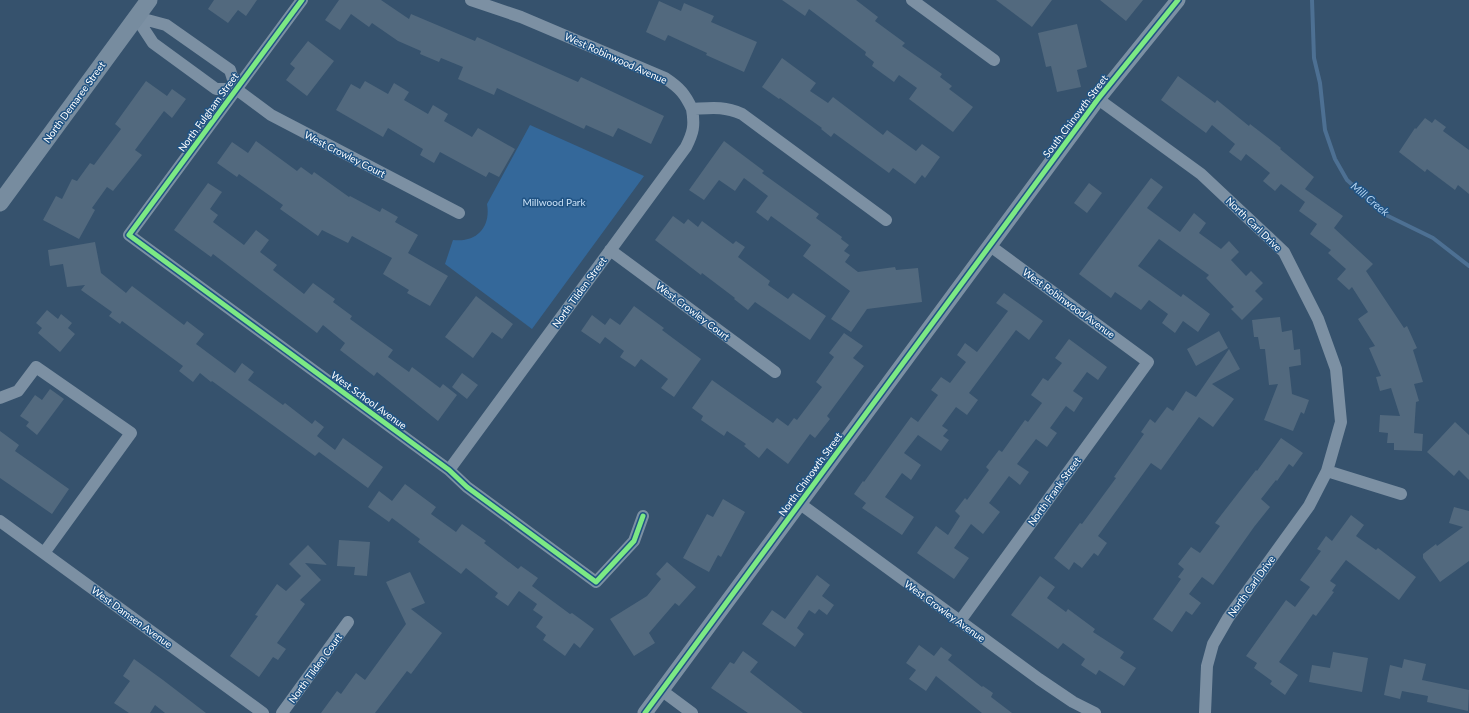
<svg xmlns="http://www.w3.org/2000/svg" width="1469" height="713" viewBox="0 0 1469 713" font-family="Lato,sans-serif">
  <style>
    .green { fill: #34689a }
    .lines { fill: none; stroke-linecap: round; stroke-linejoin: round }
    .stream { stroke: #4d7093; stroke-width: 4 }
    .building { fill: #52697e }
    .minor { stroke: #7c90a3; stroke-width: 12 }
    .tertiary { stroke: #7c90a3; stroke-width: 15 }
    .secondary { stroke: #778c9f; stroke-width: 17 }
    .cycleway-casing { stroke: #205383; stroke-width: 8 }
    .cycleway { stroke: #7ce984; stroke-width: 5 }
    .labels { text-anchor: middle; stroke-width: 3; stroke-linejoin: round; paint-order: stroke }
    .street-label { font-size: 10px; fill: #fff; stroke: #205383 }
    .park-label { font-size: 10px; fill: #cbe2f7; stroke: #205383 }
    .water-label { font-size: 11px; font-style: italic; fill: #b3d3f1; stroke: #205383 }
  </style>
  <rect width="100%" height="100%" fill="#36526d"/>
  <!-- green -->
  <path class="green" d="M530,125L644,176L532,329L445,264L453,240C477,243 491,227 487,204Z"/>
  <g class="lines">
    <!-- stream -->
    <path class="stream" d="M1312,0L1314,58L1320,83L1325,130L1335,159L1347,180L1386,215L1433,238L1469,266"/>
  </g>
  <!-- building -->
  <path class="building" d="M214,0H257L246,16L238,10L228,23L208,9Z
    M339,0H381L409,19L411,14L475,41L477,37L578,82L581,77L664,116L651,144L618,128L613,137L586,125L584,129L497,88L494,95L458,79L463,67L441,58L439,62L420,54L421,51L398,41L372,23L369,27L351,14L340,30L325,20Z
    M782,0H856L878,17L875,21L905,43L902,46L942,74L940,77L952,86L949,89L973,107L953,132L909,99L917,88L899,75L894,82L872,66L874,62L865,55L866,52L809,9L805,16Z
    M996,0H1052L1032,27Z
    M1100,0H1143L1126,21Z
    M659,1L681,11L684,3L714,16L711,22L757,42L744,72L706,55L707,53L668,35L665,41L646,32Z
    M1077,24L1087,67L1077,70L1081,87L1057,92L1051,66L1046,67L1038,33Z
    M308,41L334,61L307,96L286,80L295,68L290,64Z
    M782,58L816,83L810,91L828,103L833,97L883,135L887,130L916,151L922,144L940,157L925,178L922,175L915,184L893,168L889,173L834,133L831,137L821,129L822,128L780,98L779,99L762,87Z
    M1178,76L1215,103L1217,100L1249,126L1250,124L1281,148L1280,149L1314,177L1305,189L1343,216L1334,228L1373,264L1366,271L1404,328L1407,326L1417,348L1413,350L1423,382L1414,384L1419,401L1416,402L1414,433L1423,434L1422,451L1394,450V443H1387L1388,433L1379,432L1380,415L1400,416L1391,388L1380,391L1376,377L1381,376L1369,348L1375,346L1358,319L1368,312L1352,287L1349,290L1337,279L1346,269L1328,253L1331,250L1310,234L1317,224L1299,211L1305,202L1281,184L1275,191L1263,181L1270,173L1246,154L1241,161L1229,152L1235,144L1212,125L1206,133L1161,100Z
    M146,81L167,96L172,89L186,99L172,118L164,111L135,150L142,155L113,191L107,187L92,208L95,210L79,239L43,220L56,196L62,199L72,179L77,181L90,163L94,165L121,129L115,124Z
    M365,81L388,94L394,83L409,92L404,100L428,114L433,105L448,114L444,121L472,137L478,128L515,149L499,177L489,172L486,177L440,152L434,163L420,155L423,149L388,128L383,137L336,110L351,84L360,89Z
    M1425,118L1432,123L1435,119L1446,127L1443,131L1469,150V194L1458,185L1455,190L1427,169L1425,172L1399,152L1415,128L1416,129Z
    M256,141L297,171L301,167L312,175L314,172L349,197L350,196L380,212L382,208L398,217L395,222L418,235L408,253L448,276L430,306L407,293L409,290L383,274L392,258L352,236L348,243L322,230L318,236L280,209L283,205L239,174L237,177L217,163L232,142L248,153Z
    M724,141L764,171L762,173L819,214L816,218L842,237L841,239L849,245L844,251L850,255L845,262L858,272L895,267L896,270L918,268L922,302L867,309L851,332L831,319L850,291L803,256L811,245L771,216L768,221L756,212L768,196L744,178L735,191L719,180L704,200L689,190Z
    M1151,178L1163,187L1147,208L1180,232L1194,213L1206,223L1199,233L1221,249L1229,241L1239,252L1231,260L1246,276L1251,271L1263,283L1255,291L1263,299L1242,320L1231,309L1234,307L1206,278L1209,275L1159,239L1138,266L1181,297L1183,294L1210,314L1198,332L1183,321L1175,333L1162,323L1168,314L1149,300L1141,310L1115,292L1111,298L1079,274Z
    M208,183L222,192L210,209L218,215L213,222L244,245L256,230L269,240L260,252L277,265L273,270L304,294L313,283L335,299L333,302L352,316L350,319L393,350L388,357L409,372L412,367L440,388L443,384L457,395L438,421L377,372L374,376L340,350L345,343L323,325L317,333L213,254L211,257L174,230Z
    M1089,183L1102,193L1087,213L1074,203Z
    M673,216L684,224L688,219L698,227L702,221L733,244L736,241L745,247L738,257L770,281L768,285L788,299L793,293L826,316L810,340L755,302L748,310L734,299L735,298L702,273L701,275L655,240Z
    M95,242L101,273L126,293L132,286L184,325L187,321L204,334L196,344L235,373L242,363L254,372L248,380L283,405L285,403L312,424L315,420L324,427L317,436L335,450L343,438L383,467L368,488L319,452L315,456L212,381L211,382L200,373L193,382L179,371L183,366L122,321L120,324L109,316L112,312L81,290L85,285L67,287L63,264L50,266L48,250Z
    M1004,293L1043,321L1029,340L1016,330L969,393L978,400L967,415L956,407L942,426L948,430L943,436L949,440L941,451L918,435L904,453L921,465L911,480L902,473L885,497L914,517L902,535L862,508L866,503L854,494L863,481L864,482L911,417L918,422L938,395L931,390L941,377L950,383L966,362L957,355L965,343L977,352L1008,311L996,303Z
    M476,296L513,324L502,339L492,332L473,358L445,337Z
    M634,306L664,328L662,330L701,359L674,397L661,388L668,379L641,359L635,367L620,357L624,351L605,337L600,344L581,331L592,315L605,325L610,318L620,325Z
    M47,310L58,319L61,314L72,323L68,328L75,334L60,352L38,333L42,328L36,323Z
    M1280,317L1282,332L1292,330L1294,350L1300,349L1301,365L1289,367L1292,394L1309,400L1304,414L1301,412L1293,431L1264,420L1278,384L1269,385L1265,349H1260L1258,337H1254L1252,320Z
    M1219,331L1228,348L1196,366L1187,349Z
    M844,333L863,346L853,358L864,366L827,416L830,419L815,438L810,434L788,464L767,448L759,458L744,446L746,444L727,431L724,436L701,420L703,416L692,408L712,380L773,423L777,418L788,426L794,418L797,420L822,387L816,382L834,357L829,353Z
    M1069,339L1107,367L1098,380L1087,372L1073,391L1083,398L1074,412L1066,406L1050,428L1057,433L1047,447L1036,439L1017,464L1029,472L1020,485L1009,476L989,503L1000,512L983,534L971,524L954,548L969,558L954,579L917,553L936,526L948,535L960,516L955,511L965,498L967,500L989,470L986,467L999,450L1002,452L1025,420L1028,422L1042,403L1031,395L1043,378L1048,381L1062,363L1055,358Z
    M1229,349L1240,369L1212,384L1234,399L1213,427L1199,417L1161,470L1151,463L1098,536L1107,543L1098,556L1094,553L1082,568L1074,562L1069,570L1054,558L1080,523L1082,524L1116,478L1114,477L1144,434L1141,432L1150,419L1155,423L1167,407L1173,411L1186,391L1196,397Z
    M462,373L478,385L467,399L452,387Z
    M50,389L64,399L37,435L26,426L29,422L20,416L35,395L42,400Z
    M1455,422L1469,435V480L1459,470L1454,476L1427,452Z
    M0,431L19,445L15,451L69,489L52,514L0,478Z
    M1281,438L1303,453L1293,467L1289,464L1277,481L1276,480L1261,499L1270,507L1254,527L1213,585L1202,577L1189,594L1201,603L1192,615L1186,611L1172,632L1153,619L1181,579L1178,577L1184,569L1178,564L1191,547L1200,553L1220,526L1215,523L1256,470L1257,471Z
    M405,484L436,507L431,514L456,532L462,524L486,541L484,543L518,569L521,566L538,578L532,586L570,614L572,613L594,629L580,648L574,643L565,656L543,640L546,635L536,627L543,617L533,610L537,604L519,591L508,606L495,597L498,593L466,568L461,574L418,542L420,539L392,518L389,522L368,507L379,491L392,501Z
    M723,499L745,512L721,557L718,555L709,572L683,558L707,514L713,517Z
    M1454,507L1469,511V561L1440,582L1423,558V554L1436,544L1437,546L1463,527L1449,523Z
    M1351,515L1364,525L1356,536L1376,550L1378,548L1416,577L1399,600L1346,560L1330,581L1336,585L1332,591L1334,592L1316,616L1313,614L1279,662L1298,675L1285,695L1270,684L1272,681L1254,668L1257,663L1246,656L1286,600L1295,607L1310,587L1300,580L1321,551L1317,549L1326,536L1332,541Z
    M339,540L370,542L367,576L354,575L355,567L337,566Z
    M308,545L327,565L305,563L321,580L300,600L305,604L277,643L286,649L278,660L273,657L259,677L230,656L258,616L255,615L277,584L286,591L301,576L289,564Z
    M667,562L696,587L679,606L675,603L649,633L655,643L634,656L610,619L647,596L661,579L656,574Z
    M410,572L425,603L411,609L442,633L411,674L407,671L375,713H321L337,691L341,694L356,673L365,680L406,624L386,582Z
    M817,575L830,585L822,596L834,605L827,615L819,609L815,614L809,610L797,628L804,634L795,647L762,624L772,610L785,619Z
    M1040,576L1055,587L1047,598L1066,612L1068,609L1095,629L1093,632L1124,652L1120,658L1136,668L1124,686L1099,670L1096,675L1081,665L1085,659L1063,643L1058,649L1011,615Z
    M919,645L934,656L941,647L952,655L948,660L982,687L983,686L993,693L991,697L1012,713H982L936,676L926,691L909,679L916,670L906,663Z
    M743,651L758,662L750,672L803,713H748L711,688L730,662L734,664Z
    M1333,652L1368,658L1362,692L1309,682L1312,665L1330,668Z
    M134,659L163,680L206,713H165L155,705L150,713H129L114,703L130,681L123,676Z
    M1404,659L1426,664L1422,680L1469,690L1468,711L1427,702L1428,696L1402,691L1400,699L1384,695L1390,665L1402,668Z"/>
  <g class="lines">
    <!-- minor -->
    <path class="minor" d="M302,0L129,235L449,470L467,487L596,582L634,541L643,516
      M471,0L521,17L665,78C680,88 685,94 692,109C712,108 723,106 742,114L886,220
      M912,0L994,60
      M136,17L153,43L216,89H236L271,115L459,213
      M136,17L166,25L230,70L236,89
      M1098,99L1201,174L1284,252L1318,319L1336,369L1341,422L1327,471L1309,506L1228,618L1213,644L1207,666L1205,713
      M610,250L775,372
      M0,398L18,391L36,367L131,433L44,553
      M449,470L686,147C693,133 695,126 692,109
      M1327,471L1401,494
      M799,503L1039,679L1073,702L1095,713
      M0,521L263,713
      M960,621L1148,362L989,245
      M661,690L692,713
      M282,713L348,622"/>
    <!-- tertiary -->
    <path class="tertiary" d="M645,713L1098,99L1178,0"/>
    <!-- secondary -->
    <path class="secondary" d="M0,203L149,0"/>
    <!-- cycleway casing -->
    <g class="cycleway-casing">
      <path id="cycleway" d="M302,0L129,235L449,470L467,487L596,582L634,541L643,516
        M645,713L1098,99L1178,0"/>
    </g>
    <!-- cycleway -->
    <use href="#cycleway" class="cycleway"/>
  </g>
  <g class="labels">
    <!-- street labels -->
    <g class="street-label">
      <text transform="translate(616 58) rotate(24)" y="4">West Robinwood Avenue</text>
      <text transform="translate(74 102) rotate(-54)" y="4">North Demaree Street</text>
      <text transform="translate(208 112) rotate(-54)" y="4">North Fulgham Street</text>
      <text transform="translate(1075 116) rotate(-53)" y="4">South Chinowth Street</text>
      <text transform="translate(345 154) rotate(27)" y="4">West Crowley Court</text>
      <text transform="translate(1254 224) rotate(44)" y="4">North Carl Drive</text>
      <text transform="translate(579 292) rotate(-54)" y="4">North Tilden Street</text>
      <text transform="translate(1069 303) rotate(36)" y="4">West Robinwood Avenue</text>
      <text transform="translate(693 311) rotate(37)" y="4">West Crowley Court</text>
      <text transform="translate(369 400) rotate(36)" y="4">West School Avenue</text>
      <text transform="translate(810 474) rotate(-54)" y="4">North Chinowth Street</text>
      <text transform="translate(1054 491) rotate(-54)" y="4">North Frank Street</text>
      <text transform="translate(1251 586) rotate(-54)" y="4">North Carl Drive</text>
      <text transform="translate(945 611) rotate(36)" y="4">West Crowley Avenue</text>
      <text transform="translate(132 617) rotate(36)" y="4">West Damsen Avenue</text>
      <text transform="translate(315 668) rotate(-54)" y="4">North Tilden Court</text>
    </g>
    <!-- park labels -->
    <g class="park-label">
      <text x="554" y="206">Millwood Park</text>
    </g>
    <!-- water labels -->
    <g class="water-label">
      <text transform="translate(1370 199) rotate(40)" y="4">Mill Creek</text>
    </g>
  </g>
</svg>
